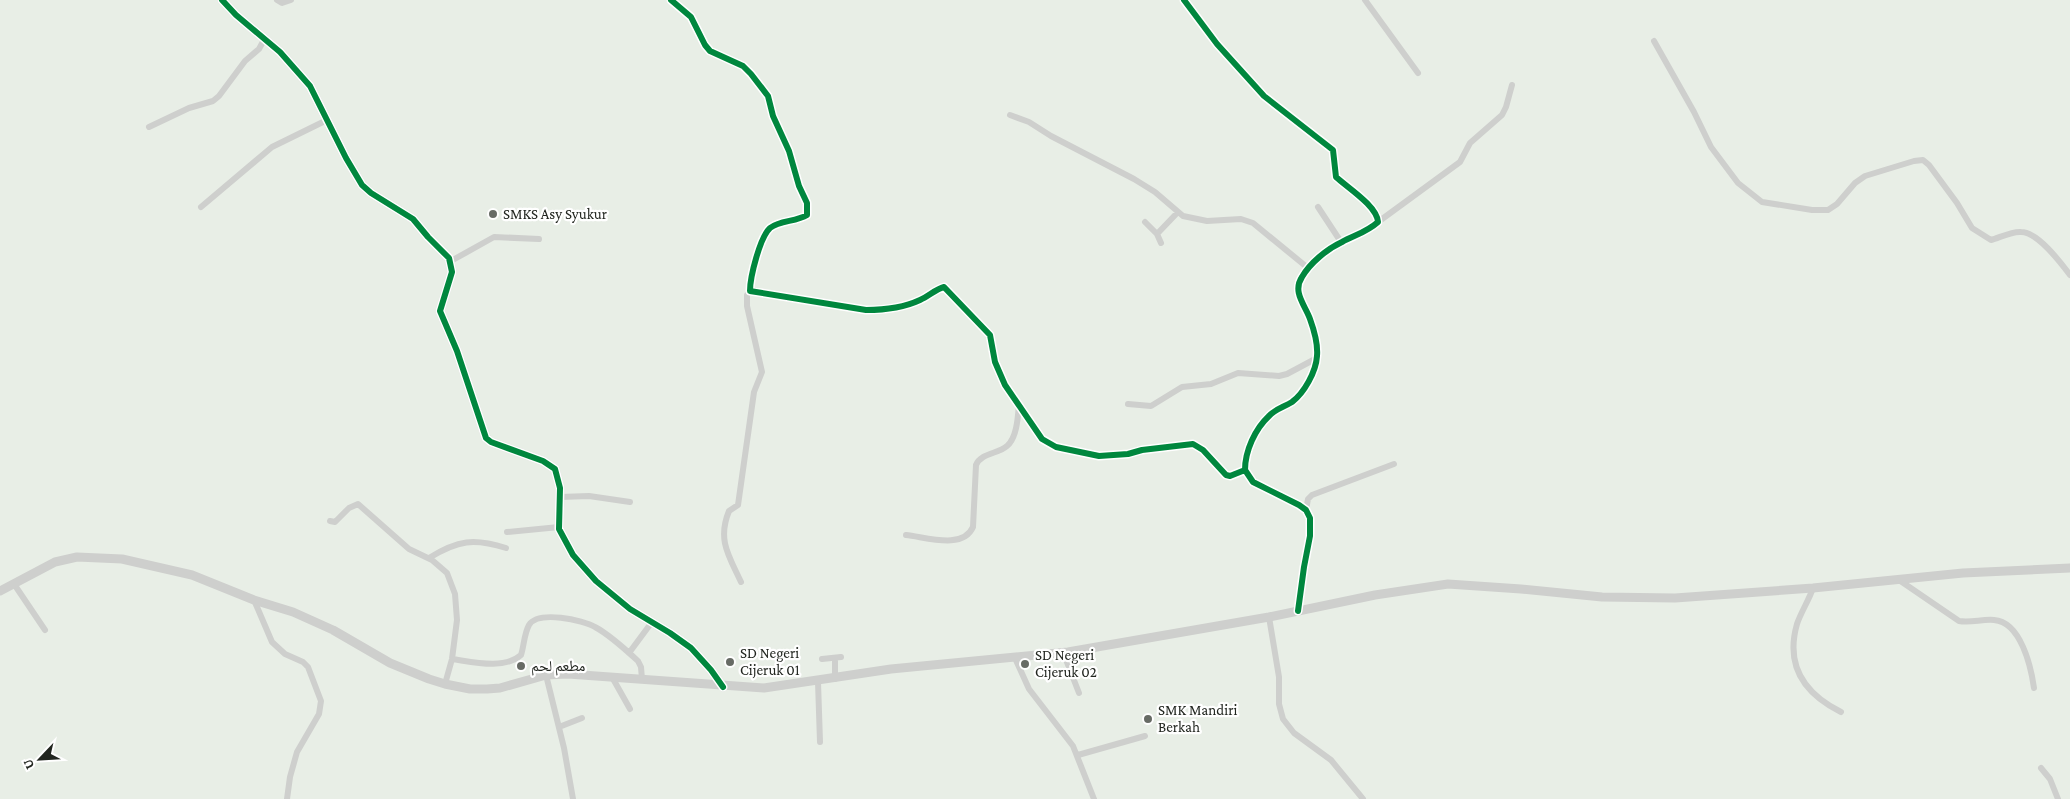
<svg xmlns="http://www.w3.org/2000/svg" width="2070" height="799" viewBox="0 0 2070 799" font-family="'Crimson Pro','Noto Naskh Arabic',serif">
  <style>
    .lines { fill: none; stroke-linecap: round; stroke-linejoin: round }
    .street { stroke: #cecfcd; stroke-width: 6 }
    .secondary { stroke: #cecfcd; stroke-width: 9 }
    .cycleway-casing { stroke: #fff; stroke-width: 9 }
    .cycleway { stroke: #00873e; stroke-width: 6 }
    .poi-dot { fill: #676b65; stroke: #fff; stroke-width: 2 }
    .labels { text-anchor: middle; stroke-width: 4.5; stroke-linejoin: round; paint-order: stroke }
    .poi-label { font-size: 15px; fill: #21251f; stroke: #fff; text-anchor: start }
  </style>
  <rect width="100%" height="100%" fill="#e8eee6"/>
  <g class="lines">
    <!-- street -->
    <path class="street" d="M277,0L282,3L291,0
      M671,0L691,17L705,45L710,51L743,66L751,74L768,96L773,116L789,151L799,186L807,203V215C796,222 780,220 770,228C760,237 750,277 750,291L866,310C885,310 903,308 920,300C929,296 936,289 944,287L990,335L995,362L1005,385L1042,439L1056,447L1099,456L1128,454L1142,450L1193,444L1203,450L1226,475L1230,476L1245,470
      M1184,0L1217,44L1264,96L1333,150L1336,177C1348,188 1377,206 1378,222C1367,232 1355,235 1342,242C1327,249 1310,263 1302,277C1292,292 1305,305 1310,319C1314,330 1318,345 1317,356C1316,372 1304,393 1292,402C1284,407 1275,409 1269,416C1255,429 1245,451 1245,470L1253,482L1299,505L1306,510L1310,518V536L1304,567L1298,611
      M1365,0L1418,73
      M1654,41L1694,112L1711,147L1738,183L1762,202L1812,210H1828L1837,204L1855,183L1865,176L1914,161L1923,160L1929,165L1957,203L1972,228L1991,240C1999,238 2012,231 2021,232C2038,232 2061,263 2070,275
      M1010,115L1029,122L1051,136L1134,179L1155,192L1183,216L1207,221L1241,219L1253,223L1308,268
      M149,127L189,108L213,101L219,96L245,61L259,49L265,38
      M201,207L272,147L327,120
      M1318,207L1341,242
      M1145,222L1157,234L1161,243
      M1378,222L1460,162L1470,143L1502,115L1506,107L1512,85
      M1157,234L1178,212
      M451,261L494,237L539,239
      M1128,404L1151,406L1182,387L1211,384L1238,373L1279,376L1287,374L1317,358
      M560,497L589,496L630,502
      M1306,510L1308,499L1312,495L1394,464
      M330,521L335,522L349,508L358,504L409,549L432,560L447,573L455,594L457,620L452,659L445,684
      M507,532L559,527
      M906,535C926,537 963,550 973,527L976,465C981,453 998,454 1007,446C1017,438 1018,416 1019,404
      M429,558C458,540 474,538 506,548
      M1899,580L1959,621C1971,623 1982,619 1994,620C2021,622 2031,667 2034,688
      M741,582C729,556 717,540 729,511L738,505L754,392L762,372L747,306V295L750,291
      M14,584L45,630
      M1813,588C1809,600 1801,612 1797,624C1785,666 1805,694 1841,712
      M254,600L272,642L285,654L303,662L308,667L321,701L319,714L297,752L290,777L287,799
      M1269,617L1279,677V704L1283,719L1294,733L1331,760L1363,799
      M1063,652L1079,693
      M629,653L652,622
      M835,658V679
      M1015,658L1029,689L1073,746L1094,799
      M452,659C473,662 504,670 521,655C524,646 524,634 529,625C538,610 583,620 595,627C610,635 625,649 638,661L641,667L642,679
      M822,659L841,657
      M546,675L564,748L573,799
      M612,677L630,709
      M818,682L820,742
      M559,727L582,718
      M1078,755L1145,736
      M2041,768L2050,779L2058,799"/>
    <!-- secondary -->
    <path class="secondary" d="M222,0L236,15L280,52L310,86L346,158L362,185L371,193L413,219L428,237L449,258L452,272L440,311L457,351L486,438L491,442L543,461L555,469L560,488L559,529L573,555L596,581L630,609L670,633L691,648L711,670L723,687
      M0,591L55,562L77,557L122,559L192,575L254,600L293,612L333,630L390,663L429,679L445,684L470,689H487L500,688L546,675L568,674L764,688L891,669L1068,652L1269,617L1375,595L1448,584L1521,589L1602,597L1675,598L1813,588L1963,573L2070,568"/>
    <!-- cycleway casing -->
    <g class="cycleway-casing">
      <path id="cycleway" d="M222,0L236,15L280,52L310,86L346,158L362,185L371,193L413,219L428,237L449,258L452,272L440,311L457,351L486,438L491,442L543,461L555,469L560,488L559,529L573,555L596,581L630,609L670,633L691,648L711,670L723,687
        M671,0L691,17L705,45L710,51L743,66L751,74L768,96L773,116L789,151L799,186L807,203V215C796,222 780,220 770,228C760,237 750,277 750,291L866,310C885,310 903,308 920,300C929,296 936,289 944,287L990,335L995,362L1005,385L1042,439L1056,447L1099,456L1128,454L1142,450L1193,444L1203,450L1226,475L1230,476L1245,470
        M1184,0L1217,44L1264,96L1333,150L1336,177C1348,188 1377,206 1378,222C1367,232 1355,235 1342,242C1327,249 1310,263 1302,277C1292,292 1305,305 1310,319C1314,330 1318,345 1317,356C1316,372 1304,393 1292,402C1284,407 1275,409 1269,416C1255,429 1245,451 1245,470L1253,482L1299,505L1306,510L1310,518V536L1304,567L1298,611"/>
    </g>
    <!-- cycleway -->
    <use href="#cycleway" class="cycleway"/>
  </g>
  <!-- markers -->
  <g class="poi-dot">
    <circle cx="493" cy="214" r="5"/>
    <circle cx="730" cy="662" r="5"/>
    <circle cx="1025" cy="664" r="5"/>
    <circle cx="521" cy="666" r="5"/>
    <circle cx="1148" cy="719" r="5"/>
  </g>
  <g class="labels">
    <!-- poi labels -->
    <g class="poi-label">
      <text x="503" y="219">SMKS Asy Syukur</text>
      <text x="740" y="658">SD Negeri<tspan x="740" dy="17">Cijeruk 01</tspan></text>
      <text x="1035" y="660">SD Negeri<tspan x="1035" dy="17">Cijeruk 02</tspan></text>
      <text x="531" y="671">مطعم لحم</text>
      <text x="1158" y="715">SMK Mandiri<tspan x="1158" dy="17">Berkah</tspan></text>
    </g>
  </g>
  <!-- north arrow -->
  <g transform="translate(40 759) rotate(245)" stroke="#ffffff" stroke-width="4" paint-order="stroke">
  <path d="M0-4L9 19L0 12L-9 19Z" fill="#21251f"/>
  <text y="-8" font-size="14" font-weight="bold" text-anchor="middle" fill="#21251f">U</text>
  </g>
</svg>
